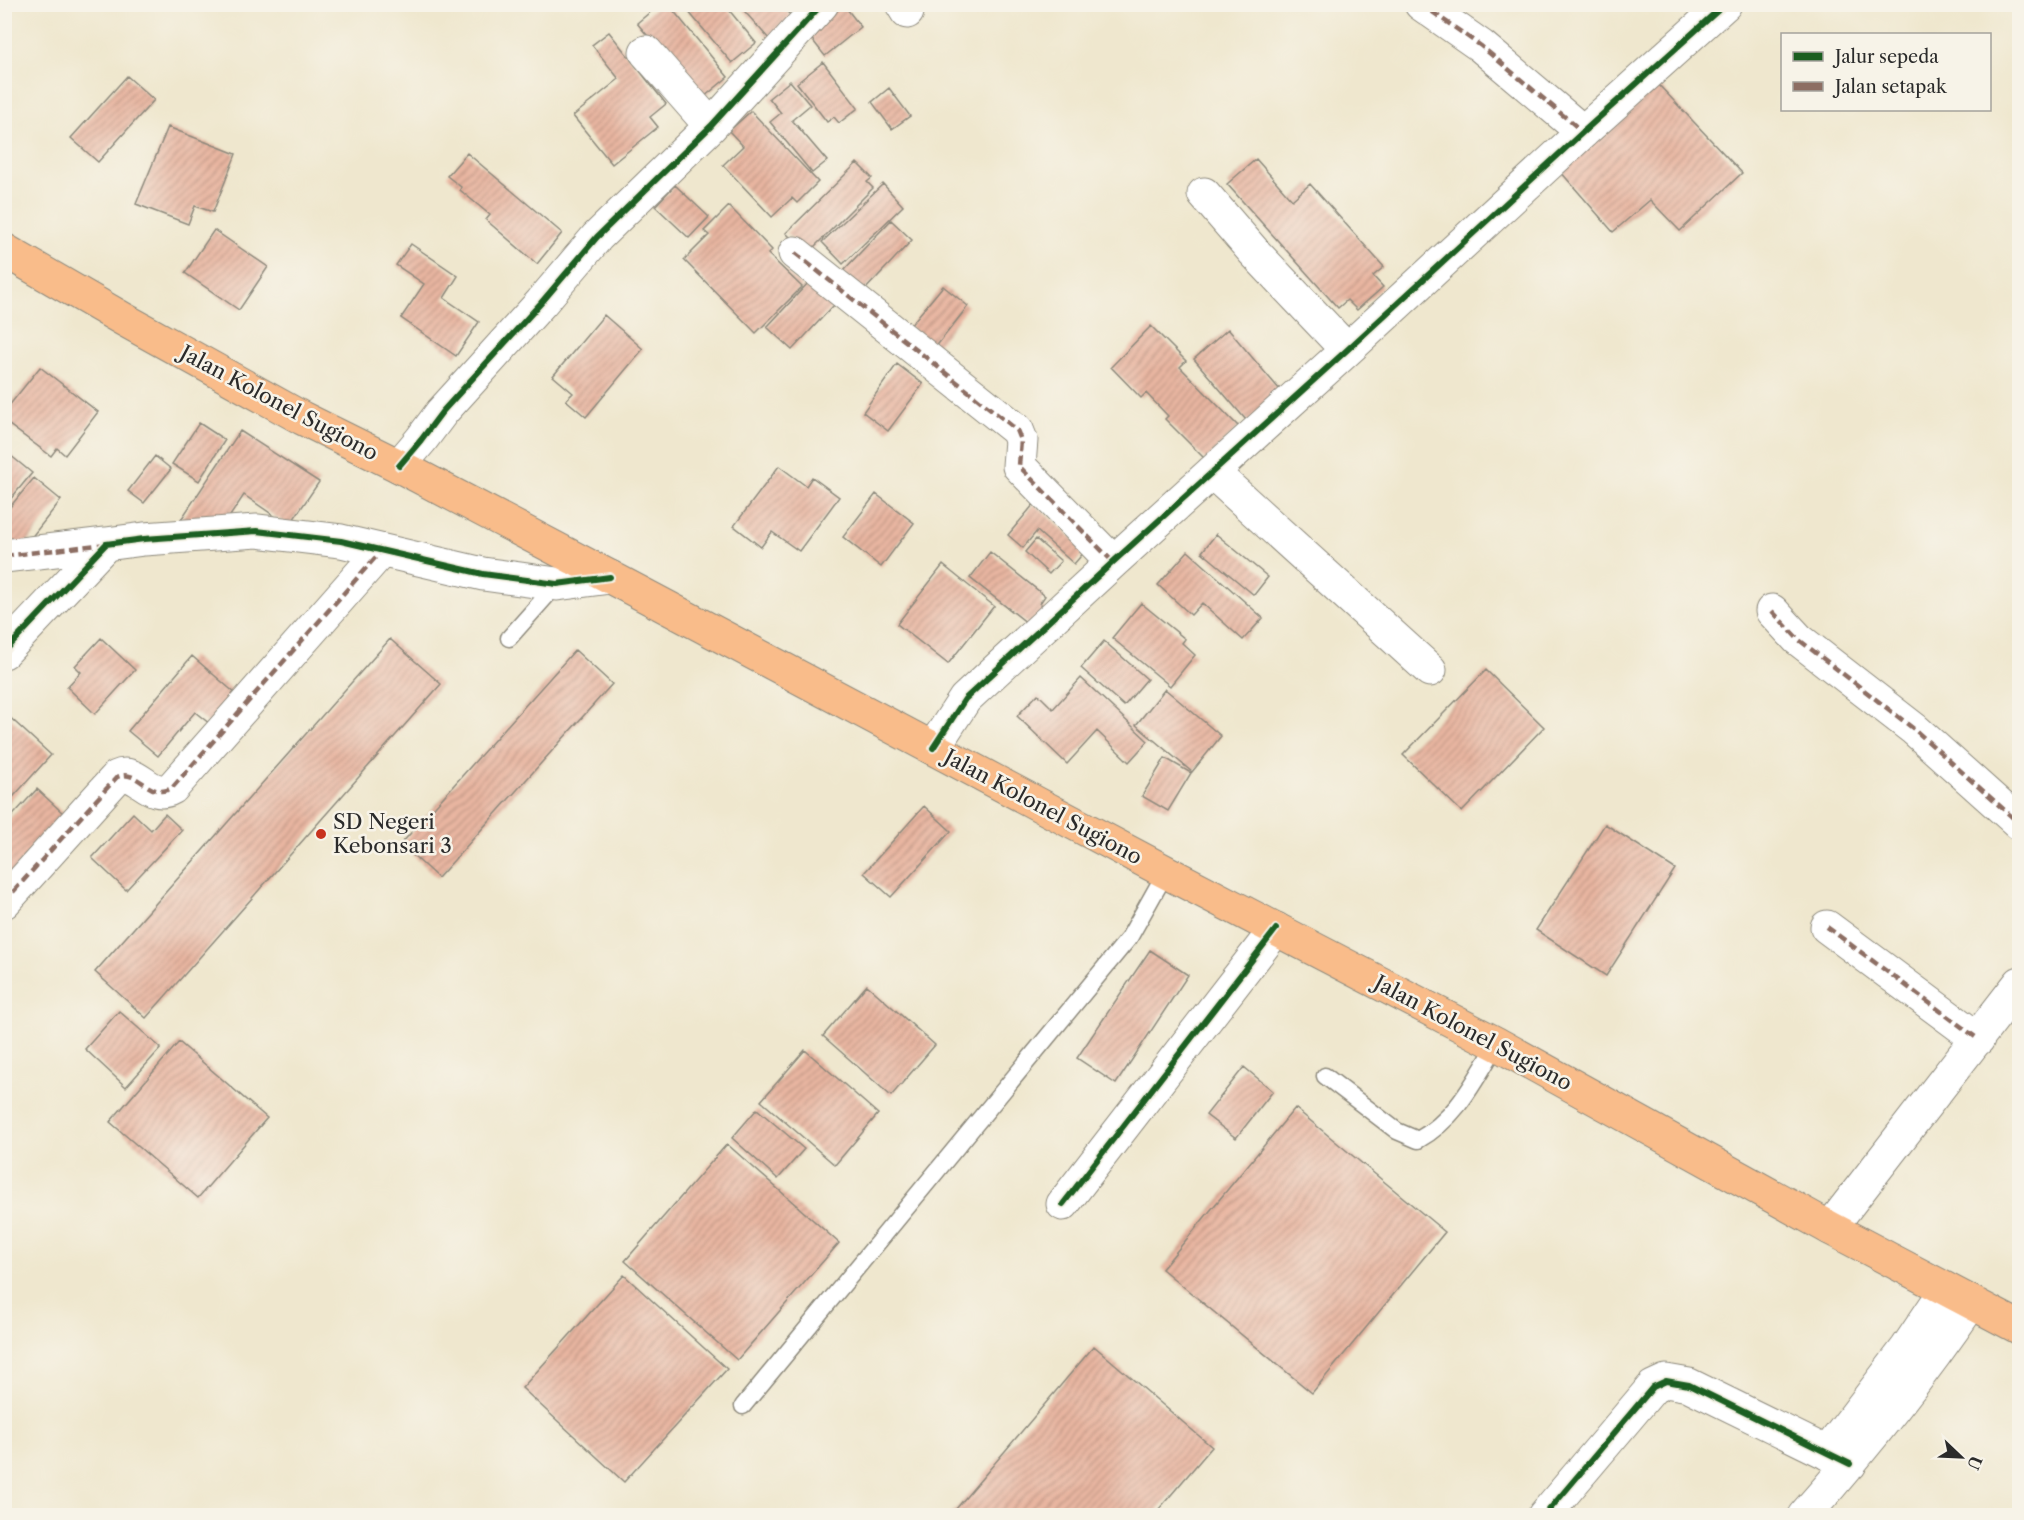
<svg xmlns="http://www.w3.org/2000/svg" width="2024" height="1520" viewBox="0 0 2024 1520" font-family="'Libre Caslon Text',serif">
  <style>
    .building { fill: url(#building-hatch) }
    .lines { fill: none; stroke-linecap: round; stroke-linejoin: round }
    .service-casing { stroke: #8d897c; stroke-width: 19 }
    .minor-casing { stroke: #8d897c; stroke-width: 35 }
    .primary-casing { stroke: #8d897c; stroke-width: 35 }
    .service { stroke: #fff; stroke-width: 16 }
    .minor { stroke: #fff; stroke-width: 33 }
    .primary { stroke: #f9bc8a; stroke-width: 33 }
    .quiet { stroke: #8d6e63; stroke-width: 4.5; stroke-dasharray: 9 4.5; stroke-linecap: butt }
    .cycleway-casing { stroke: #f7f3e8; stroke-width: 10 }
    .cycleway { stroke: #1b5e20; stroke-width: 6 }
    .poi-dot { fill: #c8321e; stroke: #f7f3e8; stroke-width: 2 }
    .labels { text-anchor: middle; stroke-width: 5; stroke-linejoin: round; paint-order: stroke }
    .street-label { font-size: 21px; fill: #2b2b2b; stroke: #f7f3e8 }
    .poi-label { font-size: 21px; fill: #2b2b2b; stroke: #f7f3e8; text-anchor: start }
  </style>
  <defs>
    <pattern id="building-hatch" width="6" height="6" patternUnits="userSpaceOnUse" patternTransform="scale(1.5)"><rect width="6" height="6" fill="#e9b6a1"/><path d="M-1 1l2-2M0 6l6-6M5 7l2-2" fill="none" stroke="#bd9483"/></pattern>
  </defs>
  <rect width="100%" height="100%" fill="#f7f3e8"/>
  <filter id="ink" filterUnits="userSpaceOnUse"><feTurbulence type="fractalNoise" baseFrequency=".0167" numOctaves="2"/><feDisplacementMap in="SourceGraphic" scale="12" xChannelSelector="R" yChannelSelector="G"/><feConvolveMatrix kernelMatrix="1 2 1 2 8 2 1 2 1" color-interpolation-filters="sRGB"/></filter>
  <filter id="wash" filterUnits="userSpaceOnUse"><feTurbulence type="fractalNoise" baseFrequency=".008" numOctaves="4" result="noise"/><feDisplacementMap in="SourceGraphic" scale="24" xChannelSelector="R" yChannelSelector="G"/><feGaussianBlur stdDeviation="1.35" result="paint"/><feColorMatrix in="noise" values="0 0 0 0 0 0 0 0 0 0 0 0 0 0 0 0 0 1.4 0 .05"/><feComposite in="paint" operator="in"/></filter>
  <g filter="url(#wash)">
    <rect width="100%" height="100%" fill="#efe7ce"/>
    <g id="blocks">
      <!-- building -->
      <path class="building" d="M660,4H668L728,77L698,102L644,38L647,35L637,23Z
        M695,4H724L756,43L732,63L688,11Z
        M738,4H780L792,17L769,39Z
        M833,4H843L861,27L825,56L803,28Z
        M609,32L666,104L650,117L658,127L612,164L573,116L619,79L592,45Z
        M823,62L858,108L839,123L834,117L827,122L797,83Z
        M127,76L154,100L98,162L71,138Z
        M790,81L810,105L792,120L827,161L812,173L770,122L781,113L769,98Z
        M1657,83L1742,173L1680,231L1650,200L1613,232L1560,171Z
        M889,88L910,116L892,129L872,102Z
        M751,111L818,182L797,203L792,198L772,217L723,165L743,146L729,131Z
        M168,127L236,154L213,212L195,206L188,224L136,204Z
        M467,153L562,233L537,264L486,220L490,215L460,190L461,187L447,176Z
        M1256,159L1292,200L1310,184L1384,267L1373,276L1383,287L1357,310L1347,300L1338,308L1227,184Z
        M857,163L872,178L867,182L873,188L807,254L786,233Z
        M883,184L903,206L843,264L822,242Z
        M675,185L709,217L689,238L655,206Z
        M729,206L772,250L768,254L802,287L756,333L684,260L709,235L704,231Z
        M891,220L912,240L862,293L841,273Z
        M214,230L268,267L239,310L185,273Z
        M411,244L458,276L444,298L479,322L456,356L401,318L424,284L396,265Z
        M809,282L834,305L792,350L767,327Z
        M943,286L968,306L935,348L909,327Z
        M604,315L643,349L586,417L566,400L573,393L553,376Z
        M1151,326L1186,361L1180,367L1239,427L1206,460L1165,419L1168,416L1146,393L1141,398L1111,367Z
        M1228,329L1286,397L1252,427L1194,359Z
        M897,364L923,384L888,431L863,412Z
        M40,367L98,412L65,455L57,448L51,456L4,421V412Z
        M199,423L225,440L199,481L172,464Z
        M240,431L319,482L289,526L244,495L222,528L180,521Z
        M4,450L32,473L4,507Z
        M155,456L171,469L144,503L128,491Z
        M779,466L806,486L812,477L839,497L799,551L772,532L761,547L734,526Z
        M34,478L61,500L19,553L4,542V514Z
        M876,494L914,523L881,567L843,537Z
        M1034,504L1086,550L1074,564L1037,531L1023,548L1008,535Z
        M1216,534L1268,577L1254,595L1202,552Z
        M1036,539L1061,561L1049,574L1025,552Z
        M1188,551L1263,618L1243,640L1202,603L1191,615L1158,585Z
        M990,552L1045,596L1040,603L1046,609L1032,627L970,578Z
        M943,565L994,606L948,664L897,624Z
        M1141,603L1185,639L1182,643L1195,655L1170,686L1112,638Z
        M101,638L135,670L95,714L67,687L81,672L75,666Z
        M390,639L441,684L146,1018L95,972Z
        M1104,641L1147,679L1124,706L1081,668Z
        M575,650L612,684L438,878L401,844Z
        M192,656L236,694L210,724L195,712L158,756L128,731Z
        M1486,670L1544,727L1462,812L1403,755Z
        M1081,678L1148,741L1129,762L1097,731L1067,764L1017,716L1038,694L1053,709Z
        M1165,689L1221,736L1192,772L1136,725Z
        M4,712L51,755L4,807Z
        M1165,758L1191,773L1168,811L1142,796Z
        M37,789L65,815L4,882V825Z
        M924,806L951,831L891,897L864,873Z
        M133,813L151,830L165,814L182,830L126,890L92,858Z
        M1605,824L1675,869L1606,976L1536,930Z
        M1150,950L1188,975L1116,1084L1077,1058Z
        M867,985L935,1045L891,1096L823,1036Z
        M119,1011L161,1048L126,1087L85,1049Z
        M179,1042L267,1118L198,1198L110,1122Z
        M805,1050L878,1114L835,1165L761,1101Z
        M1244,1067L1273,1091L1236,1138L1206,1115Z
        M1295,1108L1445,1232L1312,1393L1162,1269Z
        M757,1109L804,1149L778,1179L732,1138Z
        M727,1144L839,1243L737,1360L625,1261Z
        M624,1275L727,1369L624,1482L522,1388Z
        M1094,1346L1212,1447L1153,1516H950Z"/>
    </g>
  </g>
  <g filter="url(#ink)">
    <use href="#blocks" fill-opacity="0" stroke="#8d897c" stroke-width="1.5"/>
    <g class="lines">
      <!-- service casing -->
      <g class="service-casing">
        <path id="service" d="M509,638L557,584
          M1325,1076L1397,1131L1418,1140C1457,1118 1474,1082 1497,1044
          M743,1406L1129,938L1166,872"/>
      </g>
      <!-- minor casing -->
      <g class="minor-casing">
        <path id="minor" d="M902,4L907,12
          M1421,4L1481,46L1583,132
          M646,52L711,126
          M1204,194L1254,252L1347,350
          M795,253L1017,430L1021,440L1019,466L1113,562
          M399,466L421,440L442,412L541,303L597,237L711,126L822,4
          M1212,472L1430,670
          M4,556L106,544
          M1772,611L1798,639L1914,729L2020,824
          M4,652L106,544L144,539L257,531L341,541L483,574L557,584L610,577
          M933,748L965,699L1113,562L1347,350L1583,132L1725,4
          M4,902L117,777C138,767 149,801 172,788L381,551
          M1827,927L1978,1039
          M1063,1204L1276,929
          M1830,1228L2020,983
          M1827,1453L1907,1348L1946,1290
          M1544,1516L1653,1387L1666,1381L1689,1385L1850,1464
          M1804,1516C1864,1448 1920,1378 1971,1303"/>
      </g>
      <!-- primary casing -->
      <g class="primary-casing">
        <path id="primary" d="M4,250L123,319L302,418L399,466L610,577L1166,872L1497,1044L1830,1228L2020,1328"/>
      </g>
      <!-- service -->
      <use href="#service" class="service"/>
      <!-- minor -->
      <use href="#minor" class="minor"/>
      <!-- primary -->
      <use href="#primary" class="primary"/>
      <!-- quiet -->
      <path class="quiet" d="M1421,4L1481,46L1583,132
        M795,253L1017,430L1021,440L1019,466L1113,562
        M4,556L106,544
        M1772,611L1798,639L1914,729L2020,824
        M4,902L117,777C138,767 149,801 172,788L381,551
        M1827,927L1978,1039"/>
      <!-- cycleway casing -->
      <g class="cycleway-casing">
        <path id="cycleway" d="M399,466L421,440L442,412L541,303L597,237L711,126L822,4
          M4,652L106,544L144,539L257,531L341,541L483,574L557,584L610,577
          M933,748L965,699L1113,562L1347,350L1583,132L1725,4
          M1063,1204L1276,929
          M1544,1516L1653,1387L1666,1381L1689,1385L1850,1464"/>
      </g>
      <!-- cycleway -->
      <use href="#cycleway" class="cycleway"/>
    </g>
  </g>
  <!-- markers -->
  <circle class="poi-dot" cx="321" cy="834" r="6"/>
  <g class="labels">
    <!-- street labels -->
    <g class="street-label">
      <text transform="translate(279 403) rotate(28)" y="7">Jalan Kolonel Sugiono</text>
      <text transform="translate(1043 807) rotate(28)" y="7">Jalan Kolonel Sugiono</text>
      <text transform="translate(1473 1033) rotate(28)" y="7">Jalan Kolonel Sugiono</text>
    </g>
    <!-- poi labels -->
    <g class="poi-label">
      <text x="333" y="829">SD Negeri<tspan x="333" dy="24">Kebonsari 3</tspan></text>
    </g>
  </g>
  <!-- margin -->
  <rect width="2024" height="1520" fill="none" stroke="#f7f3e8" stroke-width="24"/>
  <!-- legend -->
  <rect x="1781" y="33" width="210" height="78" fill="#f7f3e8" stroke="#a5a39c" stroke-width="1.5"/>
  <rect x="1793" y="52" width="30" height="9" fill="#1b5e20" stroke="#a5a39c" stroke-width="1.5"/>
  <text x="1835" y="63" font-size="18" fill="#2b2b2b">Jalur sepeda</text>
  <rect x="1793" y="82" width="30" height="9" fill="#8d6e63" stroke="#a5a39c" stroke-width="1.5"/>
  <text x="1835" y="93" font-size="18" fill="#2b2b2b">Jalan setapak</text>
  <!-- north arrow -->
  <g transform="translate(1961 1457) rotate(113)" stroke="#f7f3e8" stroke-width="4.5" paint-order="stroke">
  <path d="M0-4.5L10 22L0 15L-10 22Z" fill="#2b2b2b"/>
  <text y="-9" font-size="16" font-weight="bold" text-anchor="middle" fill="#2b2b2b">U</text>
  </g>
</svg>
